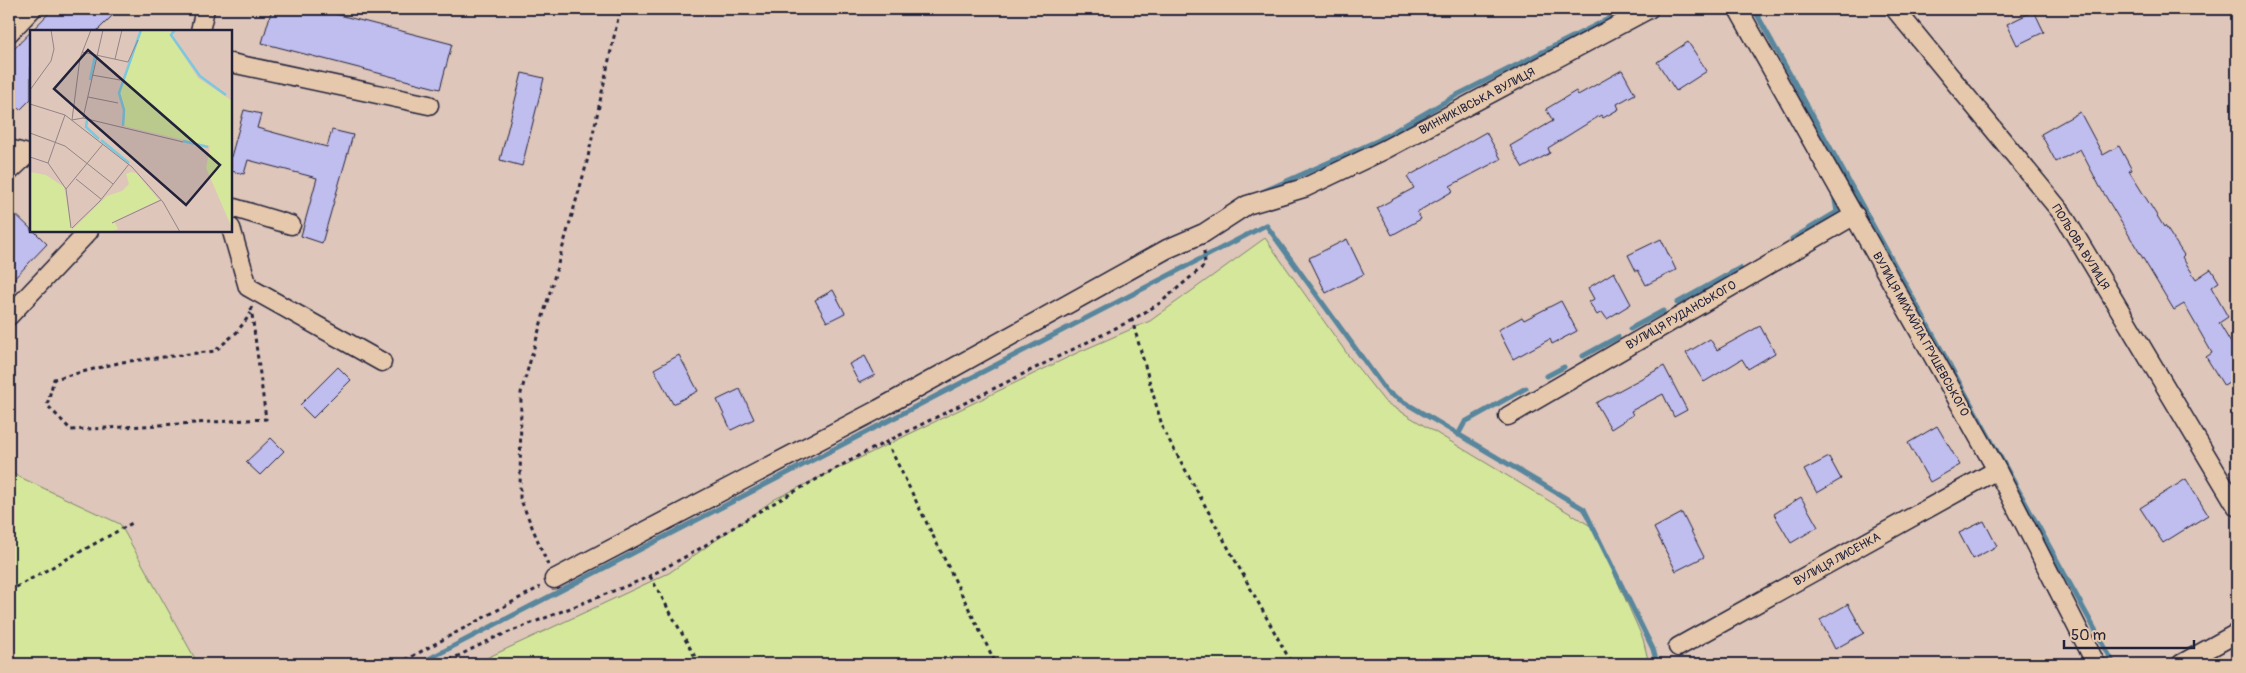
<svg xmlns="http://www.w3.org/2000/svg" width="2246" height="673" viewBox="0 0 2246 673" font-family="Pangolin,sans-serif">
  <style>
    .green { fill: #d5e79b; stroke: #7c846b }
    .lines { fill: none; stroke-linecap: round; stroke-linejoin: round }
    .stream { stroke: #59869d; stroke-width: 5 }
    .building { fill: #c0bdef; stroke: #22223b }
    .minor-casing { stroke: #22223b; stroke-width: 21 }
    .path { stroke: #22223b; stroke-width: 3; stroke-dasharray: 4 4; stroke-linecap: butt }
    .minor { stroke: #e6c8ad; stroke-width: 18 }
    .labels { text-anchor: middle; stroke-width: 4; stroke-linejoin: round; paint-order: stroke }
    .street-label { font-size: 12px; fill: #22223b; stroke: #e6c8ad }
    .inset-river { fill: none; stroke: #7ec8de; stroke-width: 2.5 }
    .inset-road { fill: none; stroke: #938487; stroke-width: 1 }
    .view { fill: #22223b; fill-opacity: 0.15; stroke: #22223b; stroke-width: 2.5 }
    .inset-edge { fill: none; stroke: #22223b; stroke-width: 2.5 }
  </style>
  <rect width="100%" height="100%" fill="#dec6ba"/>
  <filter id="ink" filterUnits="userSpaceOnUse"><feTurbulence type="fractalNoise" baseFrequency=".02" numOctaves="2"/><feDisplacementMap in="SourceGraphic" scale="10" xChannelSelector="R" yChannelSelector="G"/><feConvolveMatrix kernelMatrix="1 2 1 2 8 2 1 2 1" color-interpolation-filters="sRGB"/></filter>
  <g filter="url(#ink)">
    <!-- green -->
    <path class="green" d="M1265,238L1350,358L1385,402L1594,528L1643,639L1649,664H474L669,573L775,499L1079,352L1150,321Z
      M9,472L120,524L198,664H9Z"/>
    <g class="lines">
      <!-- stream -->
      <path class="stream" d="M1754,9L2114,664
        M1262,192L1379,140L1455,96L1628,9
        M1792,239L1837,212L1834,194
        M1677,303L1740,268
        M1630,329L1663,311
        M1583,356L1618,337
        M1547,376L1564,367
        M1458,435L1465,422L1526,388
        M419,664L1266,225L1387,392L1584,509L1653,649L1657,664"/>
    </g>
    <!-- building -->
    <path class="building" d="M53,9H119L97,31H31V99L20,110L9,99V54Z
      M272,9H316L452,44L440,89L262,43Z
      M2034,11L2044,32L2017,45L2007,24Z
      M1688,42L1707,71L1676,91L1657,62Z
      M1622,70L1635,94L1617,104L1619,109L1603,118L1601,115L1548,148L1550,153L1523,168L1510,146L1553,121L1546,109L1576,91L1578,95Z
      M522,73L544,78L522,166L500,160Z
      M244,110L261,114L257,128L327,147L332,130L353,135L322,243L301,236L317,178L248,160L244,174L231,171V157Z
      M2080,112L2103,155L2119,146L2132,170L2129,171L2164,227L2165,226L2184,255L2182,257L2196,279L2211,269L2219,282L2211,287L2228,317L2219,323L2237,353V378L2224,386L2206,357L2212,353L2184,304L2174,310L2100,187L2080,149L2056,162L2041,134Z
      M1486,132L1501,159L1450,186L1453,191L1417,212L1421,219L1392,235L1377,208L1414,188L1407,177Z
      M9,208L31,229V231H34L47,244L9,284Z
      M1347,239L1364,274L1326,293L1309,258Z
      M1661,239L1676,270L1646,285L1638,270L1636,271L1628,255Z
      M1614,272L1631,304L1607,319L1602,312L1597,315L1589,302L1594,299L1588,288Z
      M833,290L845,313L827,322L815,300Z
      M1561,301L1577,331L1552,344L1550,339L1513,359L1498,330L1522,317L1524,320Z
      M1760,326L1775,353L1748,369L1742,359L1704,382L1686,353L1710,339L1717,350Z
      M679,355L698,391L673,404L654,369Z
      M865,356L875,375L859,383L849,364Z
      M1664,366L1687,410L1674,417L1663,394L1631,411L1633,415L1611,429L1596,403Z
      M338,367L351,380L313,418L300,405Z
      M740,389L754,419L731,430L717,400Z
      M1937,426L1960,465L1930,482L1908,443Z
      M271,438L284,451L260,475L246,462Z
      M1829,457L1841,479L1817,493L1804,470Z
      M2186,479L2208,515L2163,543L2140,508Z
      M1801,497L1818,527L1791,543L1774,514Z
      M1682,513L1704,557L1676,571L1654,528Z
      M1984,521L1997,546L1973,559L1959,533Z
      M1848,604L1864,633L1835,649L1820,620Z"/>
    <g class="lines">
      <!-- minor casing -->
      <g class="minor-casing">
        <path id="minor" d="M1738,9L1997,470L2096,664
          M1895,9L2062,213L2237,507
          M200,31L205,9
          M9,33L32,9
          M231,63L429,105
          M9,149L31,155
          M9,172L28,154
          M231,207L291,225
          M231,228L248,287L382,362
          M9,316L89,231
          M1508,416L1855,215
          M554,579L879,409L1167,249L1204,233L1247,205L1304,188L1384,150L1649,9
          M1678,647L1997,470
          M2181,664L2237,633"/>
      </g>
      <!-- path -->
      <path class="path" d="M1204,251L1205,265L1160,303L1132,320L1163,429L1292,664
        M251,307L266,419L71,430L47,405L54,379L122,362L215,351L237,332L251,313
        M887,442L996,664
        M548,565L520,498L521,393L586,166L620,9
        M650,576L699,664
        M9,591L134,522
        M398,664L540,587
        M442,664L494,638L644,579L696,551L758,512L860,455L1132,320"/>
      <!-- minor -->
      <use href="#minor" class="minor"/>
    </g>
  </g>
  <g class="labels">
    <!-- street labels -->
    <g class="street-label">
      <text transform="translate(1477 101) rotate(-28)" y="4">ВИННИКІВСЬКА ВУЛИЦЯ</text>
      <text transform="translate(2081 247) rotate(58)" y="4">ПОЛЬОВА ВУЛИЦЯ</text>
      <text transform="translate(1681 315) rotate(-30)" y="4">ВУЛИЦЯ РУДАНСЬКОГО</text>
      <text transform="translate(1921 334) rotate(61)" y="4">ВУЛИЦЯ МИХАЙЛА ГРУШЕВСЬКОГО</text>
      <text transform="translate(1837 559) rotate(-29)" y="4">ВУЛИЦЯ ЛИСЕНКА</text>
    </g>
  </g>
  <!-- overview -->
  <g transform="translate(30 30)">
    <rect width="202" height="202" fill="#dec6ba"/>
    <path d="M112,0H141L140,5L168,48L202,71V198L176,138L180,116L94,96L95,80L89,62ZM0,142L16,145L34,157L42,200L77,166L92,161L99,154L96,144L101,142L106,143L129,170L84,191L88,199L80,202H0Z" fill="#d5e79b"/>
    <path class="inset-river" d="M145,0L141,5L170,46L196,65M60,50L65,26M57,90L56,97L69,109M93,96L94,80L89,63L111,0M71,110L99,133M153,111L178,117"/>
    <path class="inset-road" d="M52,22L98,32L108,10M85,29L92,0M62,45L90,50M0,60L21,31L24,19L21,0M58,67L88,73M0,74L35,85L102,137L133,172L150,202M53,88L73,0M42,90L53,88L153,112M42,90L50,28L61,0M0,103L35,116L83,154M0,127L18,133L36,159L41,198M18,133L35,85M46,149L71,169M36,159L73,114M82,193L131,170M42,198L70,171L99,134"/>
    <path class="view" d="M58,20L190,135L156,175L24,59Z"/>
    <rect width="202" height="202" class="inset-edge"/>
  </g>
  <!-- margin -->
  <rect width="2246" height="673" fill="none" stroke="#e6c8ad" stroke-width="30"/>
  <rect x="15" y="15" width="2216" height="643" fill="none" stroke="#22223b" stroke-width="2" filter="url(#ink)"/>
  <!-- scale -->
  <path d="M2064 640v8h130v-8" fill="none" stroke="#22223b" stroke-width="2.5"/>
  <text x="2071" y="640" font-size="15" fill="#22223b" stroke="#e6c8ad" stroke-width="4" paint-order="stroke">50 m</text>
</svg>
